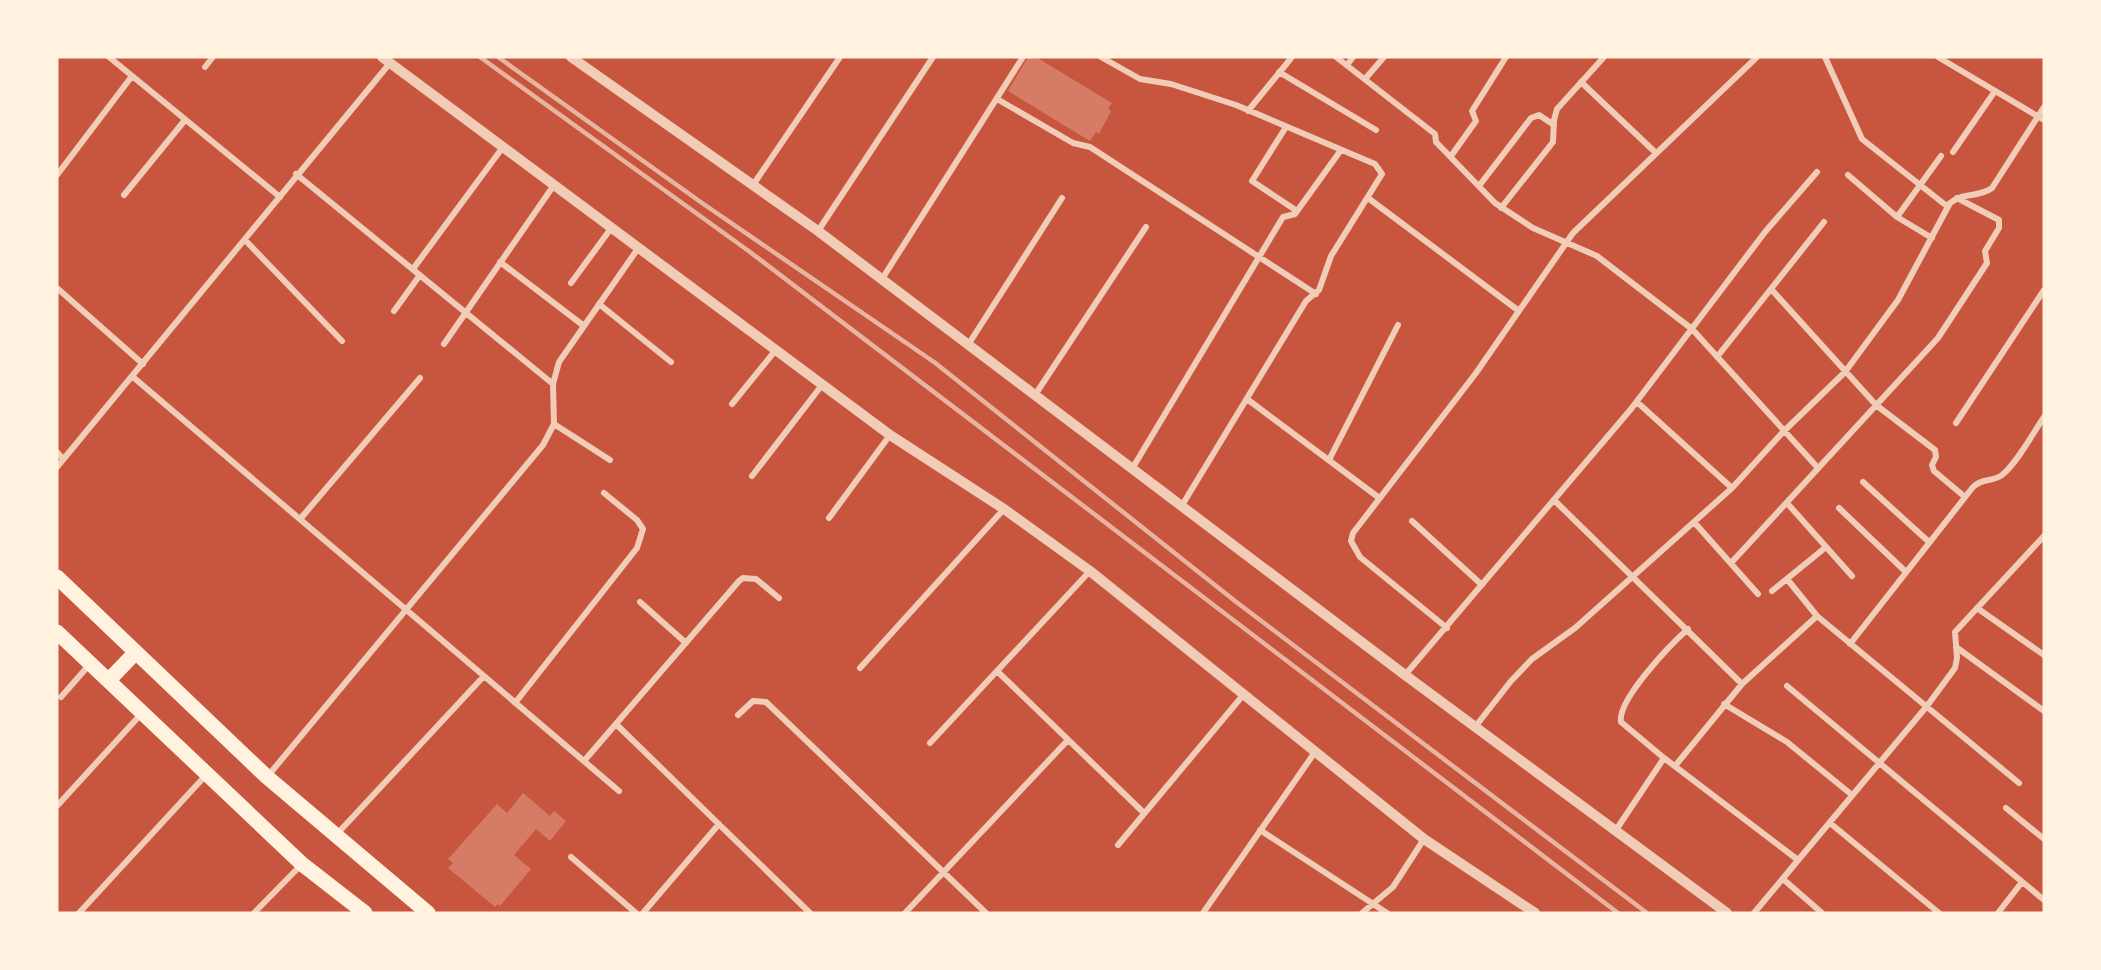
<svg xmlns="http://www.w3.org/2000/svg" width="2101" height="970" viewBox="0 0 2101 970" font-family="'Zilla Slab',serif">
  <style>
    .building { fill: #d67c66 }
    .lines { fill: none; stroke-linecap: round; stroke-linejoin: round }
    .minor { stroke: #f1ccb7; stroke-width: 6 }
    .tertiary { stroke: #f1ccb7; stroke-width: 10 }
    .primary { stroke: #fff3e0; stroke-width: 15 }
    .rail { stroke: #e9b49f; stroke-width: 4.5 }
  </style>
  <rect width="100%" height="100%" fill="#c8553d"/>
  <!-- building -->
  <path class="building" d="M1028,57H1036L1112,103L1108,109L1111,111L1099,134L1096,132L1090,141L1008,91Z
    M523,793L550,816L554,811L566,821L550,841L536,829L514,855L531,869L500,906L498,904L495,907L448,868L453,863L448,859L497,804L507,813Z"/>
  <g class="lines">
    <!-- minor -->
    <path class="minor" d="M109,57L280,197
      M1101,57L1140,79L1171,84L1236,105L1375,164L1382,174L1331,256L1319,290L1306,301L1181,507
      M1336,57L1435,134L1436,142L1495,203L1533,228L1597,256L1692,329L1818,468
      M1825,57L1862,139L1948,207
      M1938,57L2044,120
      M1347,65L1353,57
      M205,67L213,57
      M1279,72L1376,130
      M1365,79L1384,57
      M1581,82L1656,153
      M997,99L1073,143L1090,147L1316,294
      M1248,111L1292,57
      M1286,127L1252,181L1297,211
      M1953,152L1995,91
      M1451,156L1476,121L1472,111L1506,57
      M296,174L553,384
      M57,175L132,76
      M1848,175L1897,217L1932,238
      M753,185L840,57
      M1479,186L1531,118L1539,115L1554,125
      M124,195L185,120
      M1368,198L1519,311
      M1501,208L1553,142L1554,120L1557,109L1604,57
      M1897,217L1941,156
      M818,231L933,57
      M245,240L342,341
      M500,262L584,326
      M413,269L503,147
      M882,279L1023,57
      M571,283L612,227
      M57,288L143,364
      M1771,289L1876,405L1935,450L1936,457L1932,465L1934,471L1965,497
      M599,304L671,362
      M394,311L420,275
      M444,344L554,185
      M968,345L1062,198
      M1717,357L1824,222
      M133,377L619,791
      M1035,395L1146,227
      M1247,399L1378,497
      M1637,402L1732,488
      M732,404L775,351
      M1956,423L2044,290
      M554,424L610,460
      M57,452L63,459
      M1329,460L1398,325
      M57,467L390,63
      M1132,469L1283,217L1295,214L1341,150
      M752,476L822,385
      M1863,482L1929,542
      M1554,500L1742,684
      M1787,503L1852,576
      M1839,508L1906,572
      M301,518L420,378
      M829,518L890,435
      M1412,521L1482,585
      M1694,522L1758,594
      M1731,563L1938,338L1987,263L1985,251L1999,228V220L1957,198
      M1787,579L1817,616L2019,783
      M1772,591L1826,547
      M640,602L686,643
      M1977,608L2044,655
      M1447,628L1360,557L1351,541L1353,533L1476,373L1573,233L1757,57
      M1688,629C1671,644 1617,700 1621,722L1664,758L1798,860
      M1850,644L1973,487C1982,478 1993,482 2002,475C2017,463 2033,433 2044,417
      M1956,647L2044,711
      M860,668L1004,509
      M997,671L1144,813
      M1405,675L1631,409L1765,232L1817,172
      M1787,686L2044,900
      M61,697L90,664
      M515,703L637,548L643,529L637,520L604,493
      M1724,704L1787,742L1852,795
      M738,715L753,701L766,702L986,913
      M616,724L810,913
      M1475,727L1511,681L1532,659L1575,628L1732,488L1783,432L1845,372L1898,300L1950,203C1963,192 1978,198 1992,188L2044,107
      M930,743L1090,571
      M584,761L739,581L743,578L756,579L779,598
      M1675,766L1742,684L1817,616
      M267,777L543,445L554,424L553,384L559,362L639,247
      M57,806L142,713
      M2006,808L2044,839
      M1830,823L1939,913
      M1260,830L1387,913
      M1616,830L1664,758
      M337,834L484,676
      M1118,845L1244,694
      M571,857L636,913
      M1783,879L1822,913
      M79,913L206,775
      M254,913L302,864
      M643,913L719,824
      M905,913L1068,740
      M1203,913L1315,752
      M1362,913L1393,887L1424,839
      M1754,913L1927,706L1955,668L1957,658L1955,632L2044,536
      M1998,913L2022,882"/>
    <!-- tertiary -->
    <path class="tertiary" d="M382,57L890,435L1004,509L1090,571L1424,839L1535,913
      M571,57L818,231L1405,675L1727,913"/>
    <!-- primary -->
    <path class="primary" d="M57,577L267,777L428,913
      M57,632L302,864L365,913
      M109,680L135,653"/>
    <!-- rail -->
    <path class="rail" d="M480,57L750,252L1618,913
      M498,57L702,203L934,362L1235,601L1647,913"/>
  </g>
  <!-- border -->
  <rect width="2101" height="970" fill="none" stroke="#fff3e0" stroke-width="117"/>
</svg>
